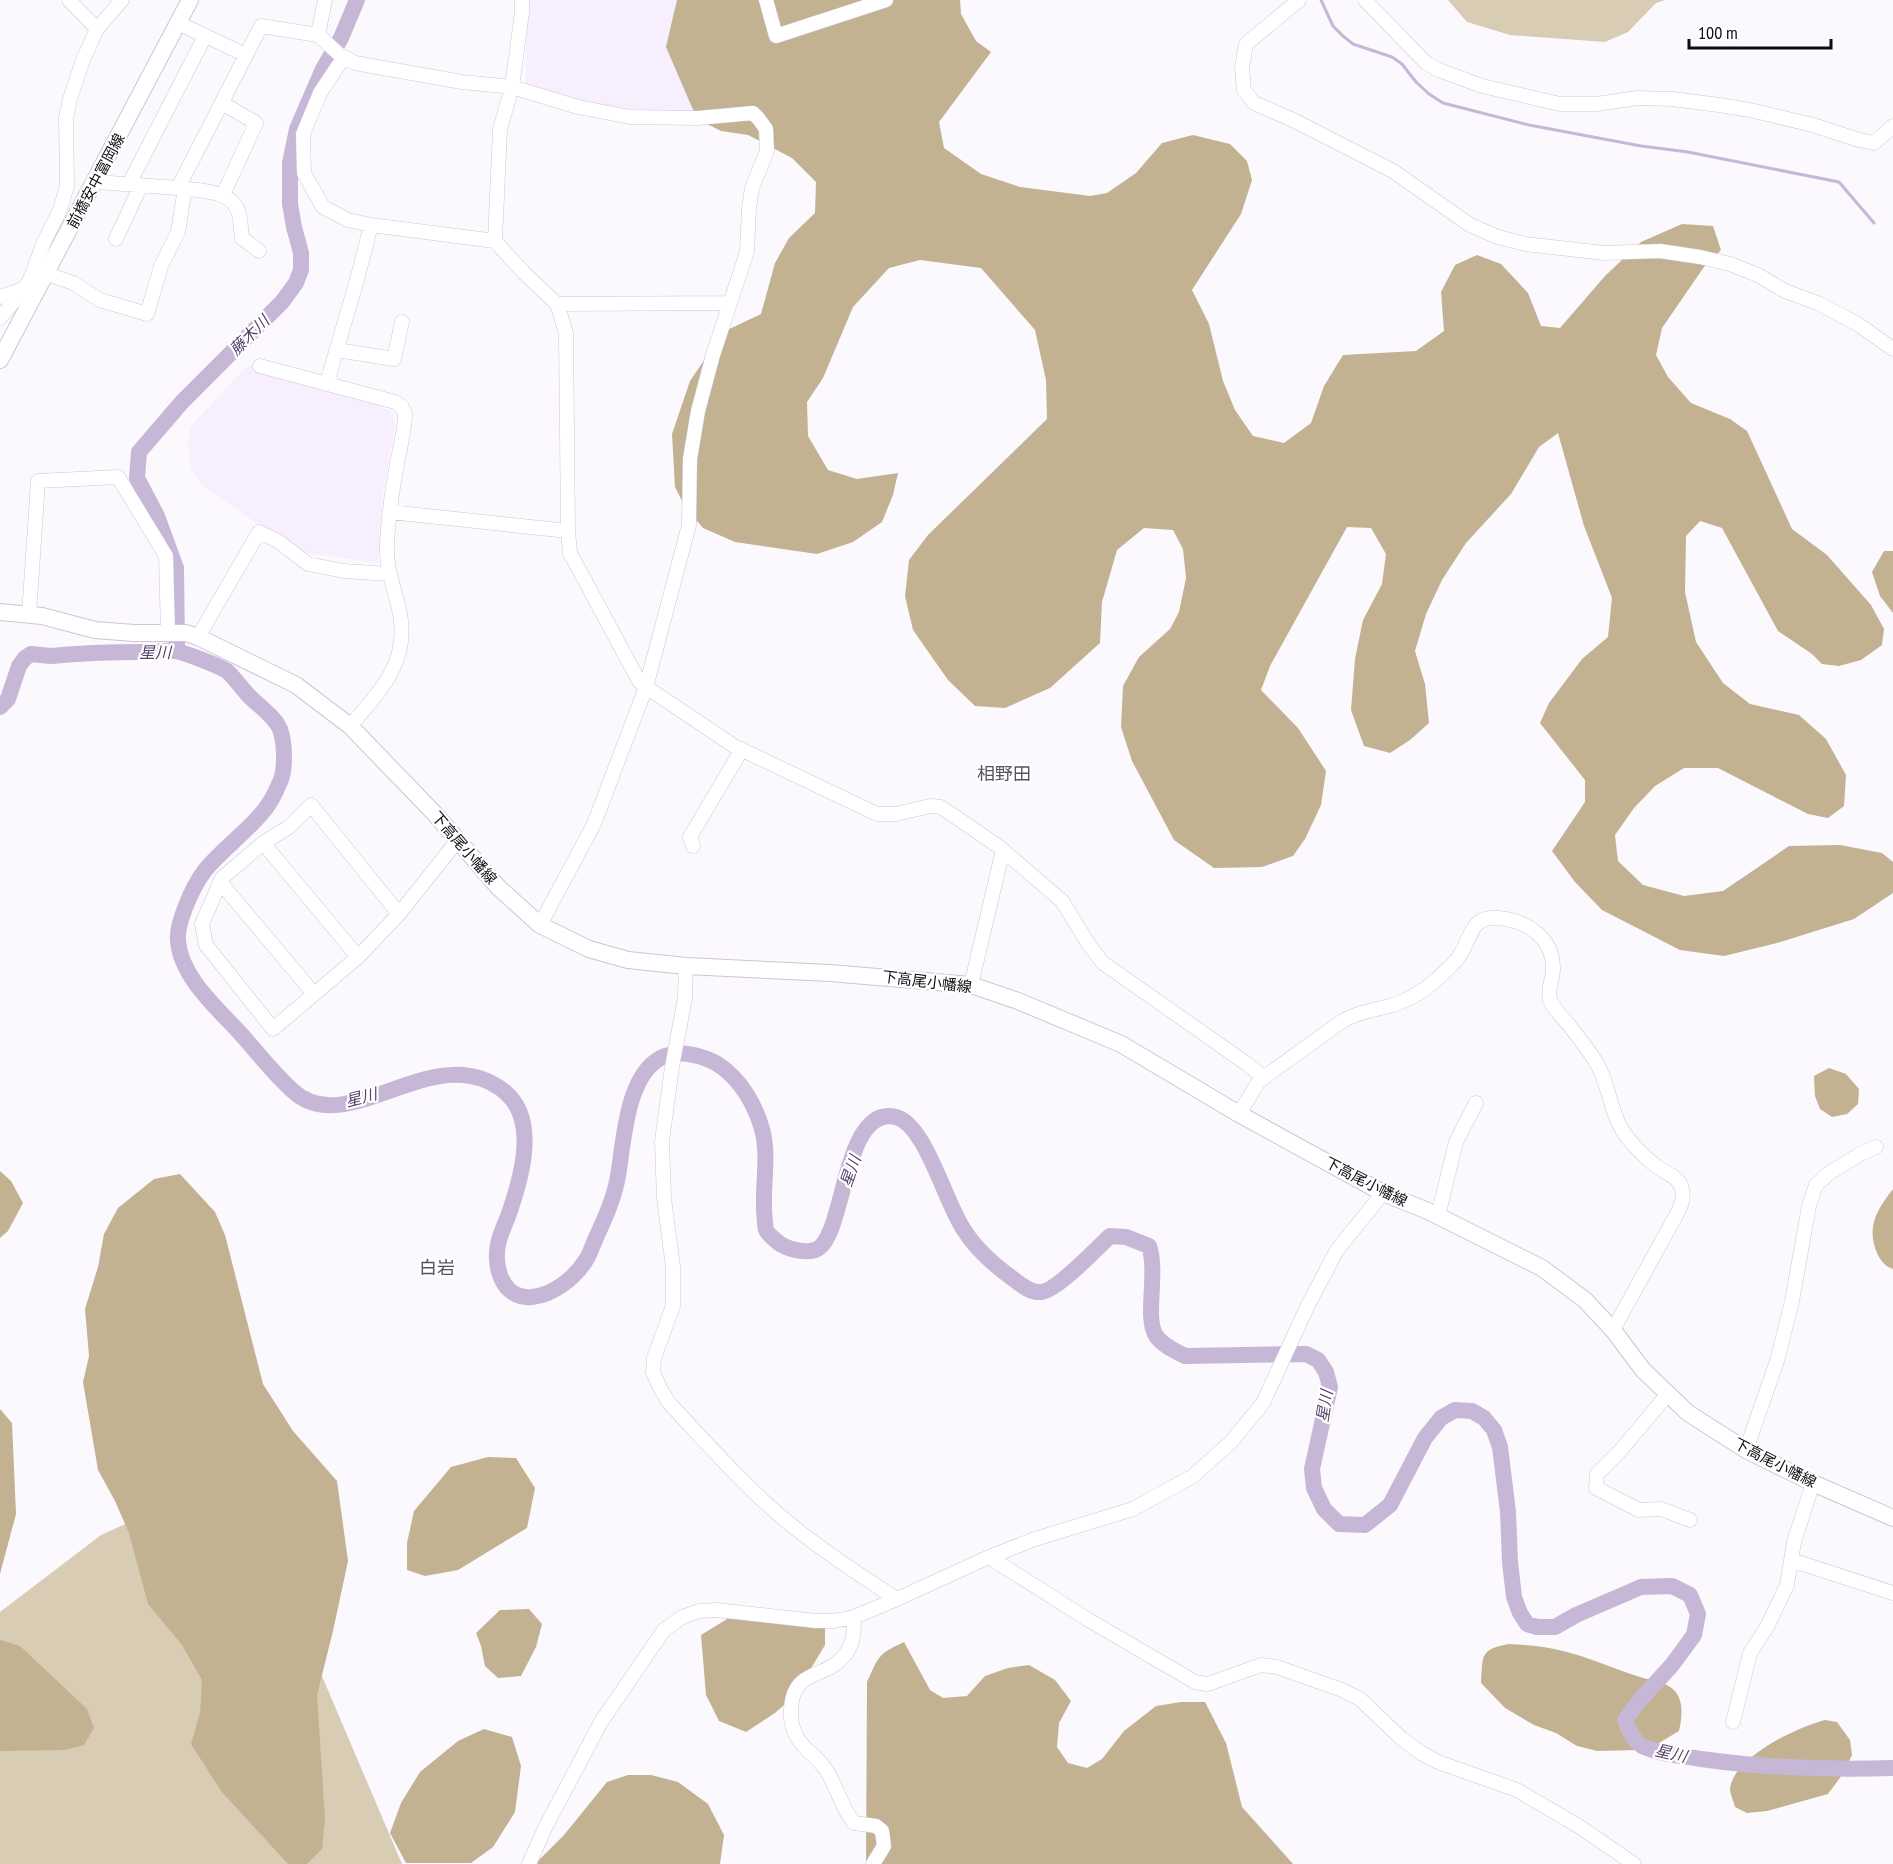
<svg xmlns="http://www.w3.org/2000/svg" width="1893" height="1864" viewBox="0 0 1893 1864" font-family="'PT Sans Narrow','Noto Sans JP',sans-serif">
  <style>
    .built { fill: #f7effe }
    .green { fill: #d8ccb4 }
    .forest { fill: #c2b292 }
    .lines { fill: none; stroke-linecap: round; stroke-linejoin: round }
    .stream { stroke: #c7b7d6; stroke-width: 3 }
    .river { stroke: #c7b7d6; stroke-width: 16 }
    .minor-casing { stroke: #cec5d7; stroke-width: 15 }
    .major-casing { stroke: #cec5d7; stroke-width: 18 }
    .minor { stroke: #fff; stroke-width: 14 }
    .major { stroke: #fff; stroke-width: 16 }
    .labels { text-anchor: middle; stroke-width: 4.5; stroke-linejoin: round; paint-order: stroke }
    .street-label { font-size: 15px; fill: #100d12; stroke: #fff }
    .water-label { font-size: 16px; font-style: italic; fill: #573f6b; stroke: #fff }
    .quarter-label { font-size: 18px; fill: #5a5262; stroke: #fff }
  </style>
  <rect width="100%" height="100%" fill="#fbf9fd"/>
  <!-- built -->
  <path class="built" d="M527,0H729L720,110L652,112L523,98L526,85Z
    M248,365L370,401L392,411L395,424L383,493L378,563L308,553L267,531L202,485L191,468L188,442L190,427Z"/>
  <!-- green -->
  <path class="green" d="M1448,0H1665L1656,3L1628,32L1605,42L1510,35L1467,22Z
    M236,1474L402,1864H0V1612L101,1535Z"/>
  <!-- forest -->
  <path class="forest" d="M677,0H960L961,14L976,41L991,52L939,122L944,148L981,174L1020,187L1090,196L1107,193L1136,173L1162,143L1193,135L1230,144L1247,161L1252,180L1241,214L1192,290L1209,324L1223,381L1235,410L1253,436L1284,443L1311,423L1324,386L1343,355L1416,351L1444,331L1441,292L1455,265L1477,255L1501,264L1528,293L1541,326L1560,328L1605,276L1641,242L1682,224L1713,226L1721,250L1704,267L1662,328L1656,355L1668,377L1691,403L1730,419L1747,431L1792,529L1827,555L1871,605L1884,629L1882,645L1861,660L1839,666L1822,664L1812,654L1778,631L1722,528L1700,521L1686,536L1685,592L1696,642L1723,683L1750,704L1799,715L1826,739L1846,775L1844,806L1828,818L1808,814L1718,768H1684L1655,786L1634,808L1615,835L1618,861L1643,885L1684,896L1723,891L1789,846L1840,845L1882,853L1893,862V893L1854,919L1777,943L1724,956L1680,950L1602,910L1575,882L1552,851L1585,802V780L1540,723L1549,703L1582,659L1608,637L1612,598L1584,526L1558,433L1539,447L1511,494L1466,543L1442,580L1426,614L1415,651L1425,684L1429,723L1410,740L1390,753L1364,746L1351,710L1355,659L1363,620L1382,584L1386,554L1371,528L1347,527L1270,666L1261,690L1298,728L1326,771L1321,805L1305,839L1293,856L1262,867L1214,868L1174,840L1132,761L1121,727L1123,686L1139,657L1170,629L1179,612L1186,578L1183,549L1173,530L1144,528L1117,550L1102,602L1100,643L1050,688L1005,708L975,706L948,680L913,630L905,596L909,560L928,535L1047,419L1046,380L1035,330L981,268L920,260L889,268L853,307L823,378L807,402L808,436L828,470L857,479L898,473L893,495L882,522L853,542L817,554L735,542L703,528L685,507L675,487L672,434L690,381L723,332L761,314L775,263L789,238L815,213L816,182L792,158L748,135L721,131L697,119L666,47Z
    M1884,551H1893V613L1880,596L1872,572Z
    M1829,1068L1846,1074L1859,1089L1858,1104L1847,1114L1832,1117L1820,1109L1815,1096L1814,1076Z
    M0,1171L11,1181L23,1203L8,1231L0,1238Z
    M180,1174L215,1212L225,1235L263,1384L293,1431L337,1481L348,1561L333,1631L317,1695L325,1819L322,1849L307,1864H288L221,1791L191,1744L200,1713L202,1680L182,1645L148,1604L129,1533L115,1501L98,1470L83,1382L89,1356L85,1309L98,1267L104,1234L118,1208L154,1179Z
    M1893,1189V1269C1886,1267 1880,1260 1877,1253C1866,1226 1877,1210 1893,1189Z
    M0,1409L12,1423L16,1514L0,1574Z
    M488,1457L516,1458L535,1488L527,1528L458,1570L425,1576L407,1570V1543L414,1511L451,1467Z
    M529,1609L542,1624L536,1647L521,1676L498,1678L485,1666L481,1646L476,1633L500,1610Z
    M732,1616L825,1627V1645L795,1695L775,1713L746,1732L719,1721L706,1695L701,1635Z
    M0,1640L20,1646L87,1709L94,1728L84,1745L65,1750L0,1751Z
    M904,1642L930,1690L943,1698L967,1696L985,1676L1008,1668L1029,1665L1055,1680L1071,1701L1059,1723L1057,1747L1068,1763L1087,1768L1102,1759L1124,1731L1156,1706L1181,1702H1205L1226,1743L1242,1807L1293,1864H866L867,1682C879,1656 878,1654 904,1642Z
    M1508,1644C1527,1645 1544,1646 1563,1651C1588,1657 1612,1668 1637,1676C1648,1680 1666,1681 1675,1691C1684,1702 1682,1718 1679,1731L1659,1743L1641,1750L1597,1751L1577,1746L1556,1733L1534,1725L1505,1708L1481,1683C1483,1656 1479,1650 1508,1644Z
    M1825,1720L1837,1722L1850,1740L1852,1755L1842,1775L1828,1794L1767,1811L1747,1813L1735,1807C1734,1802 1730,1794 1730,1789C1733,1757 1798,1727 1825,1720Z
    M484,1729L512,1737L521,1766L515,1812L493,1847L471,1863H406L390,1833L401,1803L420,1772L458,1741Z
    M628,1775H651L678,1782L708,1804L724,1835L720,1864H535L564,1835L607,1782Z"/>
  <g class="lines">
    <!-- stream -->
    <path class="stream" d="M1321,0L1333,26L1343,36L1353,44L1392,57L1402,64L1416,82L1429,94L1443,103L1529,125L1641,146L1688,152L1839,182L1874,223"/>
    <!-- river -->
    <path class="river" d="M177,647L176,568L157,516L137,478L139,452L182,402L282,302L296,283L301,270V253L294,227L290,204V163L297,129L323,69L341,38L357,0
      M0,707L8,699L19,666L25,658L31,654L51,656C81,653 111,652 141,652C152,652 164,650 175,651C184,652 219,666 227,671C235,678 242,689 249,696C259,706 274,716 280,729C285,743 286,772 279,784C275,794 269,805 262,813C245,833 223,849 206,869C197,880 190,895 185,908C181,919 177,930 178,941C181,977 216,1007 240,1033C257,1052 273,1073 293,1091C348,1142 436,1035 505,1092C540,1121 520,1183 507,1219C504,1226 501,1233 499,1240C492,1265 502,1300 532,1297C553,1295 575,1278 586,1260C590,1254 592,1247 595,1240C605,1218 614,1199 618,1176C624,1142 626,1071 665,1056C682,1050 705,1056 719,1065C740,1079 755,1104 762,1129C769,1154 763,1181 764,1207C764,1211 765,1226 766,1230C768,1234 778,1243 782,1245C791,1250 805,1253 815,1250C846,1241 841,1104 896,1117C926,1125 946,1205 964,1230C976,1249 994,1265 1012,1278C1020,1284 1030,1293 1041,1292C1057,1291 1097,1248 1110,1236L1126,1237L1149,1246C1158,1273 1145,1315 1155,1334C1160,1344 1175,1351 1185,1356L1306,1354L1318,1360L1326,1372L1330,1387L1312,1469L1314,1488L1324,1509L1339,1524L1365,1525L1390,1505L1425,1438L1441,1418L1455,1410L1472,1411L1484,1418L1494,1430L1500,1447L1508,1512L1510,1562L1514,1597L1520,1613L1527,1624L1537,1627H1555L1576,1615L1641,1587L1672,1586L1690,1595L1698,1614L1694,1635L1672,1665L1639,1701L1625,1720C1627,1729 1634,1741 1642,1746C1659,1754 1683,1756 1701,1759C1765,1768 1828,1770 1893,1768"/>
    <!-- minor casing -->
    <g class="minor-casing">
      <path id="minor" d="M69,0L97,29
        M766,0L776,36L886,0
        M1299,0L1246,44L1242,68L1244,90L1254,103L1293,120L1393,171L1470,225L1498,237L1525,244L1604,253L1660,251L1700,257L1730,264L1758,275L1785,291L1820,304L1859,325L1893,349
        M1365,0L1426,63L1439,70L1482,86L1560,104H1597L1637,98L1672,99L1719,105L1750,110L1813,125L1859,140L1874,143L1893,126
        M178,23L246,55
        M318,35L325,0
        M344,57L320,93L303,134L304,173L323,207L348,220L371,225
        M222,103L256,123L223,195
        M96,182L178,188L261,26L318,35L340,55L355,63L462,82L512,87L578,107L630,117L698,118L753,113L758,118L766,129L767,151L752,188L749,208L747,252L713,355L698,411L690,459L689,525L646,687L594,824L540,925
        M129,184L205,36
        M178,188C199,191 233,189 239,214C241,222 241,231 242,238L259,251
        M116,239L141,185
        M495,241L500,129L512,87L522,12V0
        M47,274L73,283L100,300L147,314L161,266L178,232L185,188
        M0,297L23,289
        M557,304L730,303
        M0,318L25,288L31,277L44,242L60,210L67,186L66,118L70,99L83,60L97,29L122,0
        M337,350L394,359L402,322
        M260,366L395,402L402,407L405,414C405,430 400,447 397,464C392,491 388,518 387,546C386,569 394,587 399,609C411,661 381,690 350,726
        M327,383L358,276L371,225L495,241L523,272L557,304L566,333L568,531L570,553L639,681L646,687L734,746L877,814H896L930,806L941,807L998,846L1062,901L1089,945L1103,963L1247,1064L1264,1078
        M390,512L568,531
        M29,615L38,481L118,477L166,556L168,633
        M198,637L259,532L278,541L308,564L344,571L388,574
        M311,805L399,914L358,957L273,1029L206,945L202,924L222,878L263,843L289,827Z
        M263,843L358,957
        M693,846L690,837L742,749
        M220,882L314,994
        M399,914L457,841
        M686,966L685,998L672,1067L662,1141L664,1199L673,1267V1306L654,1358L653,1372L660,1388L669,1403C705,1441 739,1480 778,1514C815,1546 856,1573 897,1599
        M971,985L1003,850
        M1239,1114L1259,1081L1341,1022C1357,1012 1375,1010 1393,1005C1408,1000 1424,991 1436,980C1443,973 1452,966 1458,958C1472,939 1469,915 1499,918C1528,921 1553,938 1553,969C1553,978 1547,991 1550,1000C1554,1011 1565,1019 1572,1029C1580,1039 1589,1051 1596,1062C1606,1078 1609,1100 1616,1117C1623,1137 1640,1153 1656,1166C1665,1173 1680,1177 1682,1189C1685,1200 1679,1210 1674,1219L1613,1330
        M1438,1216L1456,1142L1476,1103
        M1668,1394L1620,1451L1597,1474L1596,1488L1639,1510L1661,1509L1690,1520
        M1746,1450L1777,1361L1792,1301L1809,1206L1816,1185L1828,1174L1860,1154L1876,1147
        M989,1557L1087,1619L1195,1682L1208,1684L1261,1665L1277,1667L1342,1690L1360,1699L1402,1739L1421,1753L1438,1762L1517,1790L1580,1827L1634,1864
        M1791,1560L1893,1593
        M854,1617C854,1632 854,1644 844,1656C824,1680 794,1668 791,1708C790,1719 792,1729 798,1739C804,1749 816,1756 823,1766C836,1781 839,1805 854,1823L876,1826L882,1831L884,1846L873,1864
        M1733,1722L1750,1653L1767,1627L1787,1585L1794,1542L1813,1483
        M529,1864L546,1826L601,1722L664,1630L682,1617L699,1611L717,1610L816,1621H834L854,1617L897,1599L989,1557L1035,1539L1133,1509L1193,1476L1231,1442L1263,1403L1308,1305L1337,1250L1383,1193"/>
    </g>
    <!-- major casing -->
    <g class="major-casing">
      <path id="major" d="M0,360L190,0
        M0,612L42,616L95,630L134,633H186L198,637L296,685L350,726L435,814L498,887L540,925L589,949L628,960L686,966L830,973L971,985L1018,1001L1121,1044L1239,1114L1383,1193L1428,1211L1542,1268L1585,1300L1613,1330L1643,1370L1688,1413L1746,1450L1813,1483L1893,1518"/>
    </g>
    <!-- minor -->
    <use href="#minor" class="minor"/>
    <!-- major -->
    <use href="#major" class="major"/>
  </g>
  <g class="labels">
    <!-- street labels -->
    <g class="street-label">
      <text transform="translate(96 181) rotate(-62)" y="5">前橋安中富岡線</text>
      <text transform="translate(464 848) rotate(49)" y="5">下高尾小幡線</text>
      <text transform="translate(927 982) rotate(7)" y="5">下高尾小幡線</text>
      <text transform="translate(1366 1182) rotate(27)" y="5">下高尾小幡線</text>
      <text transform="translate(1775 1463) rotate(27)" y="5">下高尾小幡線</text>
    </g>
    <!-- water labels -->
    <g class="water-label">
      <text transform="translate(249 335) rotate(-45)" y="6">藤木川</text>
      <text x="155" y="658">星川</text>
      <text transform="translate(361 1097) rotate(-14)" y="6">星川</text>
      <text transform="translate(850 1171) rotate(-71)" y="6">星川</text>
      <text transform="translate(1324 1406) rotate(-81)" y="6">星川</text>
      <text transform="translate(1671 1753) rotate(13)" y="6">星川</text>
    </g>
    <!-- quarter labels -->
    <g class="quarter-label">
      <text x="1004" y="780">相野田</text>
      <text x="437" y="1274">白岩</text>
    </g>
  </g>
  <!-- scale -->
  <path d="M1689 39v9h142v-9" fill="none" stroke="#100d12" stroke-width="3"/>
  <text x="1698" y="39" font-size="18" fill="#100d12" stroke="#ffffff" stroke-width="4.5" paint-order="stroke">100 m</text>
</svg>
